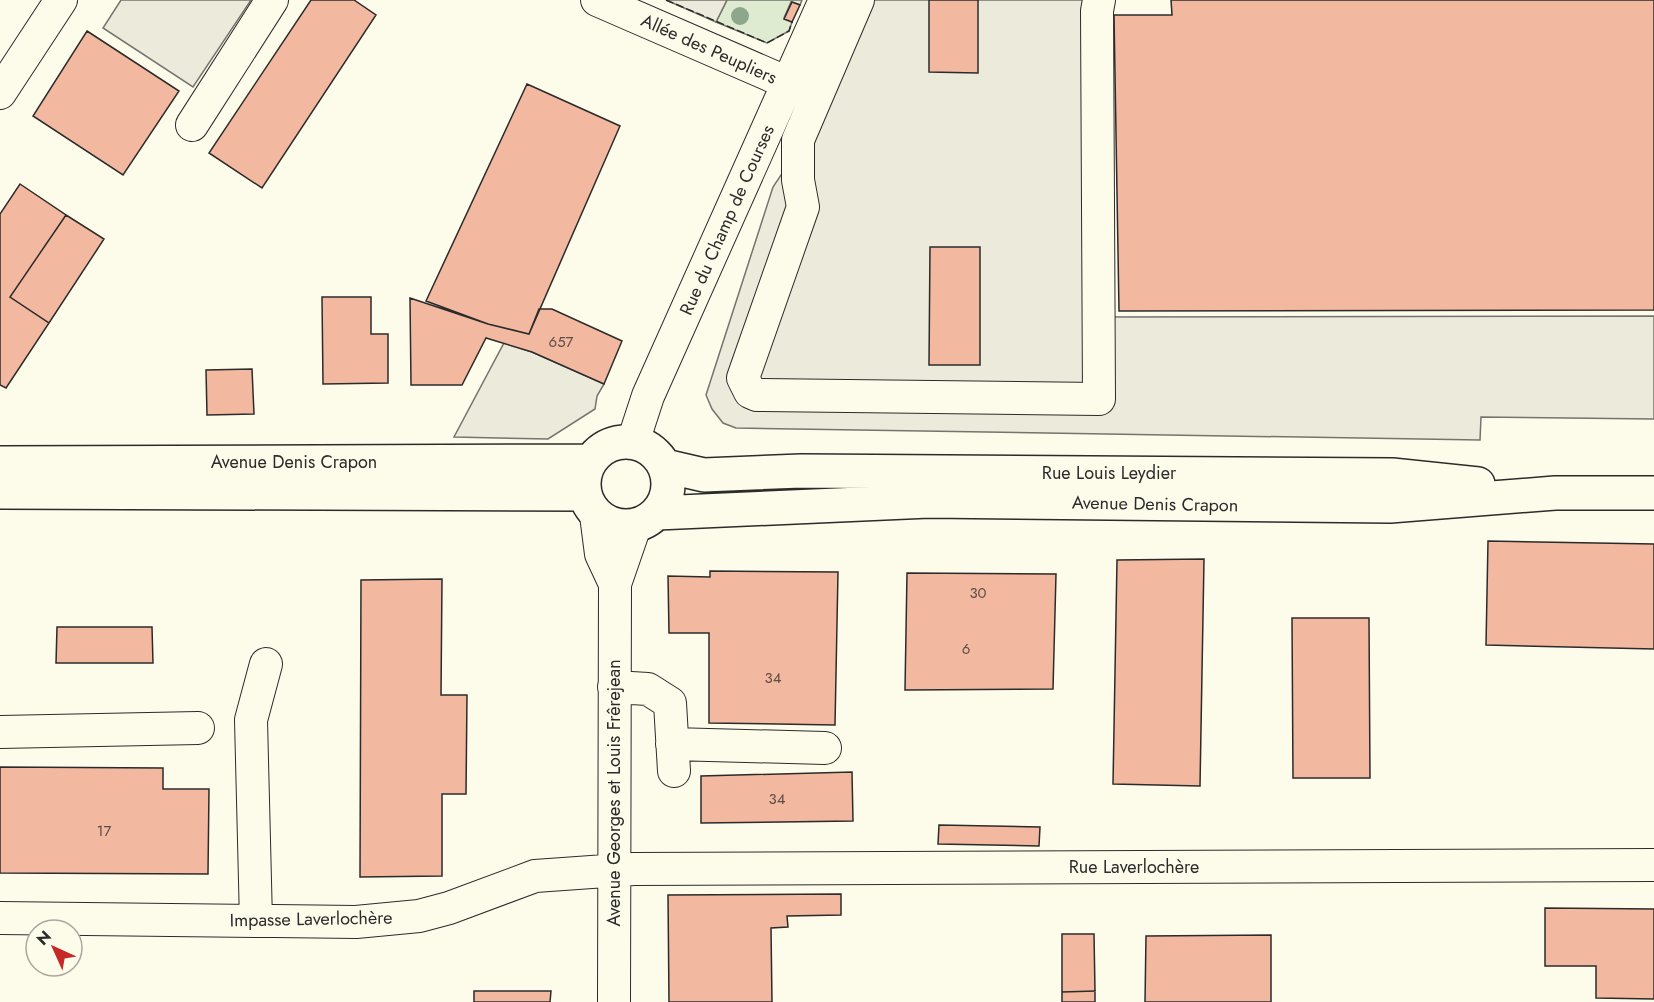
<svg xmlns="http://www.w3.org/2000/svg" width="1654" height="1002" viewBox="0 0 1654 1002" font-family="Jost,sans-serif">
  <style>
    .green { fill: #deebd1; stroke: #74746e; stroke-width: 1.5 }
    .parking { fill: #eceadb; stroke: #74746e; stroke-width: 1.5 }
    .building { fill: #f2b8a0; stroke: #2b2b2b; stroke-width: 1.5 }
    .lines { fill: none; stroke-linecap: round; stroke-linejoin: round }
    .minor-casing { stroke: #2b2b2b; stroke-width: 34 }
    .major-casing { stroke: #2b2b2b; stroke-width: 36 }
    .minor { stroke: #fdfbea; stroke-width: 32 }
    .major { stroke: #fdfbea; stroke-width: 33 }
    .fence { stroke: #2b2b2b; stroke-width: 1.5; stroke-dasharray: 8 3; stroke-linecap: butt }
    .tree { fill: #8ea78a }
    .labels { text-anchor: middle; stroke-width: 4.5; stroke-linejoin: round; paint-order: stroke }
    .number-label { font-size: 15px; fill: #5d4e48 }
    .street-label { font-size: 18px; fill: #2b2b2b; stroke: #fdfbea }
  </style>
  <rect width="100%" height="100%" fill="#fdfbea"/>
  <!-- green -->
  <path class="green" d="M727,0H802L800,5L791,2L784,18L792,22L789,31L767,43L716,22Z"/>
  <!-- parking -->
  <path class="parking" d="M121,0H251L193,87L103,28Z
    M666,0H727L716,22Z
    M849,0H1088L1092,317L1654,316V419L1481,417L1480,440L736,428L723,423L712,409L706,395L773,187L791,160Z
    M504,343L532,352L604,384L597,396L595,409L548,439L454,437Z"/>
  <!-- building -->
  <path class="building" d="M311,0H354L376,15L262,188L209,153Z
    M929,0H978V73L929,72Z
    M1171,0H1654V310L1119,311L1114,15H1172Z
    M792,2L800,5L792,22L784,19Z
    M87,31L179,91L123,175L33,116Z
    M527,84L620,126L529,334L488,324L426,301Z
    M20,184L66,215L10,297L49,323L6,388L0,385V214Z
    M66,215L104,239L49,323L10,297Z
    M930,247H980V365H929Z
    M322,297H371V334H388V383L323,384Z
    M410,298L488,324L529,334L539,309H552L622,341L604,384L532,352L486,338L462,385H411Z
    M252,369L254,414L207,415L206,370Z
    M1488,541L1654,544V649L1486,645Z
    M1204,559L1200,786L1113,784L1117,560Z
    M710,571L838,572L835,725L709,723V633H669L668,576L710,577Z
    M907,573L1056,574L1053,689L905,690Z
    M442,579L441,695H467L466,794H442V876L360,877L361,580Z
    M1292,618H1369L1370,778H1293Z
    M57,627H152L153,663H56Z
    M0,767L163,768V789H209L208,874L0,873Z
    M852,772L853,821L701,823V776Z
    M939,825L1040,827L1039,846L938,844Z
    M841,894V915L787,916L788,927L771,928L772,1002H669L668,895Z
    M1545,908L1654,909V999L1596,998V966H1545Z
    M1062,934H1094L1095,991L1062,992Z
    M1271,935V1002H1145L1146,936Z
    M474,991H551L550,1002H474Z
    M1095,991V1002H1062V992Z"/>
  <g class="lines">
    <!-- minor casing -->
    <g class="minor-casing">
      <path id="minor" d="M597,0L788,83
        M858,0L798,140V180L803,207L743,378L750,392L757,395L1099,399L1097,11L1099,0
        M0,93L61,0
        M192,125L272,0
        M633,442L648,396L825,0
        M596,515L601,554L615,584
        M614,687L648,689L670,703L674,771
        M0,732L198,728
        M672,744L825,748
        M0,918L356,922L419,916L449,908L535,876L634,869L1654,865
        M256,921L251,720L266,664
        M614,1002L615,584L635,526"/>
    </g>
    <!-- major casing -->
    <g class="major-casing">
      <path id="major" d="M584 484a42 42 0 1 1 84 0a42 42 0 1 1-84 0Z
        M0,463L589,461
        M665,466L704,475L801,471L1392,475L1478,484
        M0,492L584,494
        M657,513L929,501L1390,506L1555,493H1654"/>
    </g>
    <!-- minor -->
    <use href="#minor" class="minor"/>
    <!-- major -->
    <use href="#major" class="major"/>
    <!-- fence -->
    <path class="fence" d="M666,0L767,43L789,31L792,22"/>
  </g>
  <!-- trees -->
  <circle class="tree" cx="740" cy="16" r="9"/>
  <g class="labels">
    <!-- number labels -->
    <g class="number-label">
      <text x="561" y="347">657</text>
      <text x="978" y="598">30</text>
      <text x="966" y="654">6</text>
      <text x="773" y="683">34</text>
      <text x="777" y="804">34</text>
      <text x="104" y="836">17</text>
    </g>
    <!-- street labels -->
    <g class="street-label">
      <text transform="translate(709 49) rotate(24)" y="6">Allée des Peupliers</text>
      <text transform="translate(727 220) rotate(-66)" y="6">Rue du Champ de Courses</text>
      <text x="294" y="468">Avenue Denis Crapon</text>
      <text x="1109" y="479">Rue Louis Leydier</text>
      <text transform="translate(1155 504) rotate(1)" y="6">Avenue Denis Crapon</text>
      <text transform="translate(614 793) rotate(-90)" y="6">Avenue Georges et Louis Frêrejean</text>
      <text x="1134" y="873">Rue Laverlochère</text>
      <text transform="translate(311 919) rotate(-1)" y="6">Impasse Laverlochère</text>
    </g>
  </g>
  <!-- north arrow -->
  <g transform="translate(54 948) rotate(315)"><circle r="28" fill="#fdfbea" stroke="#a9a89e" stroke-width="1.5"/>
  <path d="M0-4.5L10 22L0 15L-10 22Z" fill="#c62828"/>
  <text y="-9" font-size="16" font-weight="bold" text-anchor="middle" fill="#2b2b2b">N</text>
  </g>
</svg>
